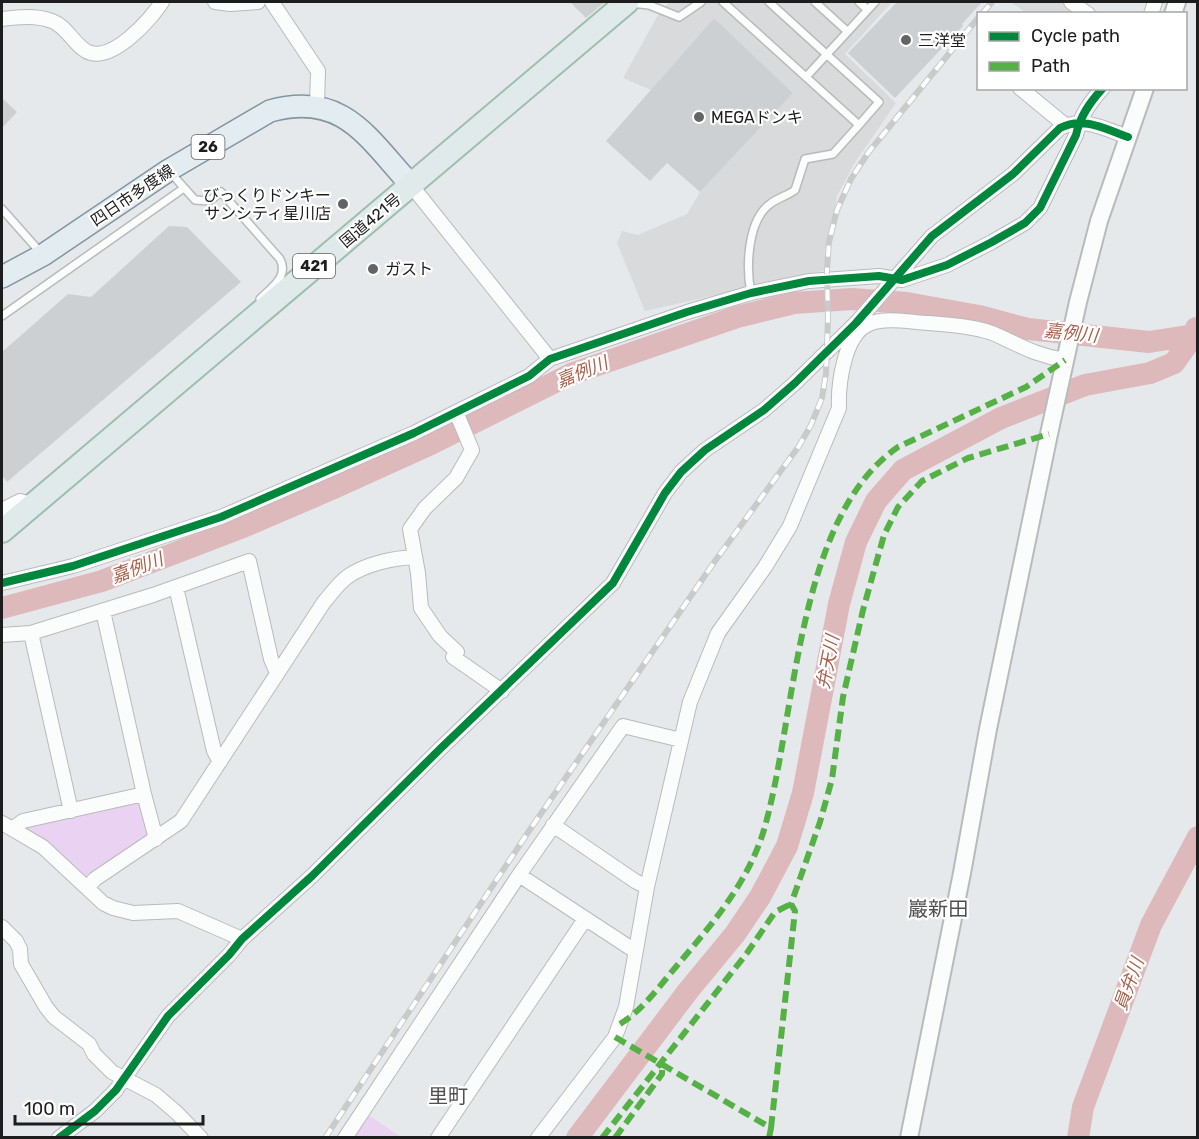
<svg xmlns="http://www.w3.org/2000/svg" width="1199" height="1139" viewBox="0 0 1199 1139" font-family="Rubik,'Noto Sans JP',sans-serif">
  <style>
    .park { fill: #ead2f2 }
    .parking { fill: #d9dadb }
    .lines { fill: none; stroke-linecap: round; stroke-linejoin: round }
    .river { stroke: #deb9bb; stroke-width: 22 }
    .building { fill: #ccd0d2 }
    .service-casing { stroke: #b9babb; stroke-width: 10 }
    .minor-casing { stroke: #b9babb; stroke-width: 16 }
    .tertiary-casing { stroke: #b9babb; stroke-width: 20 }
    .primary-casing { stroke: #8395a1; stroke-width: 24 }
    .trunk-casing { stroke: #9cbfab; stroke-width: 26 }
    .service { stroke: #fbfcfc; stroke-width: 7 }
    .minor { stroke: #fbfcfc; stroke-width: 14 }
    .tertiary { stroke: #fbfcfc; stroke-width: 16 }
    .primary { stroke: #e3ecf0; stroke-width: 21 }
    .trunk { stroke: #e0eaea; stroke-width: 22 }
    .rail-casing { stroke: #c9caca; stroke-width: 6 }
    .rail { stroke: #fff; stroke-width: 4; stroke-dasharray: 11; stroke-linecap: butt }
    .quiet { stroke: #55b145; stroke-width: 6; stroke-dasharray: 12 6; stroke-linecap: butt }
    .cycleway-casing { stroke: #fff; stroke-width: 11 }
    .cycleway { stroke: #00873e; stroke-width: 8 }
    .poi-dot { fill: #636465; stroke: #fff; stroke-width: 2 }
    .labels { text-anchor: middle; stroke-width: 4.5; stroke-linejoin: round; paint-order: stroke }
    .shield { fill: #fff; stroke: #616161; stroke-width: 1.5 }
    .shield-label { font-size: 15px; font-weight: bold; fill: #1d1d1d }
    .poi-label { font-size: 16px; fill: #1d1d1d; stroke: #fff; text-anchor: start }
    .street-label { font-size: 16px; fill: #1d1d1d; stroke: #fff }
    .water-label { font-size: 18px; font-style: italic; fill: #aa614b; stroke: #fff }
    .quarter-label { font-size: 20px; fill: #505050; stroke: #fff }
  </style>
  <rect width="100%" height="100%" fill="#e6e9eb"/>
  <!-- park -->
  <path class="park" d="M135,800C145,807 149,824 148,836L88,878L84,877L49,842L25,829L26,825Z
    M367,1114L401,1137L354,1138Z"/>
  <!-- parking -->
  <path class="parking" d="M669,2H892L845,54L896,103L854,164L837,196L827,270L645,311L617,243L622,231L638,235L687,214L700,192L793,93L714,18L651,90L623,78L658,15Z
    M1010,2H1062L1079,13H1027Z"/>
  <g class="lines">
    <!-- river -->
    <path class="river" d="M2,608L102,581L243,527L334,488L431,444L571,374L737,317L794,303L852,299L907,303L979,316L1028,329L1149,342L1194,335
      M577,1138L688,991L735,934L760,897L787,846L803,793L839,604L856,542L876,501L903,470L1001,418L1085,385L1150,373L1174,363L1194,335L1196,328
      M1078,1138L1083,1107L1151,925L1198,837"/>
  </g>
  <!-- building -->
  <path class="building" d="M570,2H605L586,18Z
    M897,2H982L962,24L963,26L895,98L848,53Z
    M714,18L793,93L700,192L667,163L650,181L606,141Z
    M2,98L17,112L2,128Z
    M169,226L187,227L241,282L7,482L2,475V352L68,294L91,297Z"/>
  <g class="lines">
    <!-- service casing -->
    <g class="service-casing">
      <path id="service" d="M723,2L859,125L833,154L805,159L795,190C787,196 777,198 770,204C747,221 746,268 751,293
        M769,2L879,102L859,125
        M815,2L847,31
        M859,2L867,9
        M630,3L649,5L679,17L701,2
        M806,77L875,2
        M170,172L195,200L209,201L221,192L280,259C289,277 272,287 260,299
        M2,209L41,253
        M2,316L184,188"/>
    </g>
    <!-- minor casing -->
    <g class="minor-casing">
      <path id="minor" d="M215,2L230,4L258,2
        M272,2L318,71L317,106
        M1071,2L1088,14
        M1151,14L1155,2
        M2,19C18,17 36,15 52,21C66,26 73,43 86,51C111,65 151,19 162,2
        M1020,88L1065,125
        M411,185L550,359
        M456,412L472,450L456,478L425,508L410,529L418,573L421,608L440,636L457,652L453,657L502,691
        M2,510L20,501L34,505
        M2,583L73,566L221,517L414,433L529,376L550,359L687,312L751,293L809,281L879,276L902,280L947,265L992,242L1025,223L1040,208L1076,135C1080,116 1090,102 1103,88
        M176,587L214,751L220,762
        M103,611L144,794L156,839
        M31,633L153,595L249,561L271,659L277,673
        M2,635L31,633L71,811
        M2,823L43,847L103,903L113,908L133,913L178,911L242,939
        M553,825L635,881L647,887
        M12,829L23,821L144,794
        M519,875L635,951
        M87,888L95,879L181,821L324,602C331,594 338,584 347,577C365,564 393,558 415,557
        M2,927L16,941L20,949L21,964L46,1007L54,1017L89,1044L94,1054L112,1072L156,1095L177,1113L201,1138
        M59,1138L95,1111L116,1090L168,1016L229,955L242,939L312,876L440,749L613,583L665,493L681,472L705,450L764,410L795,383L856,323L932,236L1013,174L1060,128C1083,116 1105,129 1128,137
        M345,1138L519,875L623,726L681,740
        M438,1138L585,919
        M538,1138L615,1037L626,1007L647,887L690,702L718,633L765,567L790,526L839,408C838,385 844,334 869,324C886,317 910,322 928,323C950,325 972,326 992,333C1018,344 1036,356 1065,360"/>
    </g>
    <!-- tertiary casing -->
    <g class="tertiary-casing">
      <path id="tertiary" d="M1173,14L1177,2
        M909,1138L962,873L988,729L1049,434L1078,302L1099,221L1145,88"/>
    </g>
    <!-- primary casing -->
    <g class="primary-casing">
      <path id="primary" d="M2,277L43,255L169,170L270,111C343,91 367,137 411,185"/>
    </g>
    <!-- trunk casing -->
    <g class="trunk-casing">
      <path id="trunk" d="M2,531L627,2"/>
    </g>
    <!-- service -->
    <use href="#service" class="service"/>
    <!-- minor -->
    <use href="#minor" class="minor"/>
    <!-- tertiary -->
    <use href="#tertiary" class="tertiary"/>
    <!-- primary -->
    <use href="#primary" class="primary"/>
    <!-- trunk -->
    <use href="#trunk" class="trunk"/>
    <!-- rail casing -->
    <g class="rail-casing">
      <path id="rail" d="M982,14L992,2
        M325,1138L529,831L715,561L799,446L811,425L822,398L826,373L828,318L827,270L829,242L837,210L851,179L868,153L978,18"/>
    </g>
    <!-- rail -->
    <use href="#rail" class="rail"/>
    <!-- quiet -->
    <path class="quiet" d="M620,1024C644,1009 661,984 680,962C713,923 747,883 763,833C797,721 794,519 898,447L1026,387L1065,360
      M615,1037L771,1128L769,1138
      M771,1128L795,911L791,904L820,822L832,779L843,697L863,610L884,535L898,507L922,481L968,458L1049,434
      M602,1138L747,953L775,912L791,904
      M615,1138L662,1074V1070"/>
    <!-- cycleway casing -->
    <g class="cycleway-casing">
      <path id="cycleway" d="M2,583L73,566L221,517L414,433L529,376L550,359L687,312L751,293L809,281L879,276L902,280L947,265L992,242L1025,223L1040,208L1076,135C1080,116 1090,102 1103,88
        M59,1138L95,1111L116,1090L168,1016L229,955L242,939L312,876L440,749L613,583L665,493L681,472L705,450L764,410L795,383L856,323L932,236L1013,174L1060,128C1083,116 1105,129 1128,137"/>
    </g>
    <!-- cycleway -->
    <use href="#cycleway" class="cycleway"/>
  </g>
  <!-- markers -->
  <g class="poi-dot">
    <circle cx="906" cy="40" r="6"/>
    <circle cx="699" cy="117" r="6"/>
    <circle cx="343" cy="204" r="6"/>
    <circle cx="373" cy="269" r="6"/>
  </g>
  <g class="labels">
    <!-- shield labels -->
    <g class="shield">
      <rect x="191.5" y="135" width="33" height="24" rx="4.5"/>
      <rect x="293" y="254" width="42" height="24" rx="4.5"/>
    </g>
    <g class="shield-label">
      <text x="208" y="152">26</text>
      <text x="314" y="271">421</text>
    </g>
    <!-- poi labels -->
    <g class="poi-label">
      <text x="918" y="46">三洋堂</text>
      <text x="711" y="123">MEGAドンキ</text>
      <text x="331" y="201" text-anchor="end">びっくりドンキー<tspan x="331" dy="18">サンシティ星川店</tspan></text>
      <text x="385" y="275">ガスト</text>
    </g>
    <!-- street labels -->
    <g class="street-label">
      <text transform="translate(132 195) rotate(-34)" y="6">四日市多度線</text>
      <text transform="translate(370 220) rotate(-40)" y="6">国道421号</text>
    </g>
    <!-- water labels -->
    <g class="water-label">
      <text transform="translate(1071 333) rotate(6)" y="6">嘉例川</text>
      <text transform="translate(582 372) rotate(-22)" y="6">嘉例川</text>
      <text transform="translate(137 568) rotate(-21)" y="6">嘉例川</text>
      <text transform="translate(828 662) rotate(-79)" y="6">弁天川</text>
      <text transform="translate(1129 984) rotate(-70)" y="6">員弁川</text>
    </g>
    <!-- quarter labels -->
    <g class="quarter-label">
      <text x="938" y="916">巖新田</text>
      <text x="448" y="1103">里町</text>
    </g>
  </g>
  <!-- border -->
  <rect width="1199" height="1139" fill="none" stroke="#1d1d1d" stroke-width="6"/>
  <!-- legend -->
  <rect x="977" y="12" width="210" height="78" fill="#ffffff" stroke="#a5a5a5" stroke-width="1.5"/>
  <rect x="989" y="32" width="30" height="9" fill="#00873e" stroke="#a5a5a5" stroke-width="1.5"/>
  <text x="1031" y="42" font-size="18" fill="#1d1d1d">Cycle path</text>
  <rect x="989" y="62" width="30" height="9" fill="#55b145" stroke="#a5a5a5" stroke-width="1.5"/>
  <text x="1031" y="72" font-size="18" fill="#1d1d1d">Path</text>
  <!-- scale -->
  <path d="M15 1115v9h188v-9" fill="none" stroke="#1d1d1d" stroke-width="3"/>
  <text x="24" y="1115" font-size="18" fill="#1d1d1d" stroke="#ffffff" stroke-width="4.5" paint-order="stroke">100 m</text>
</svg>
